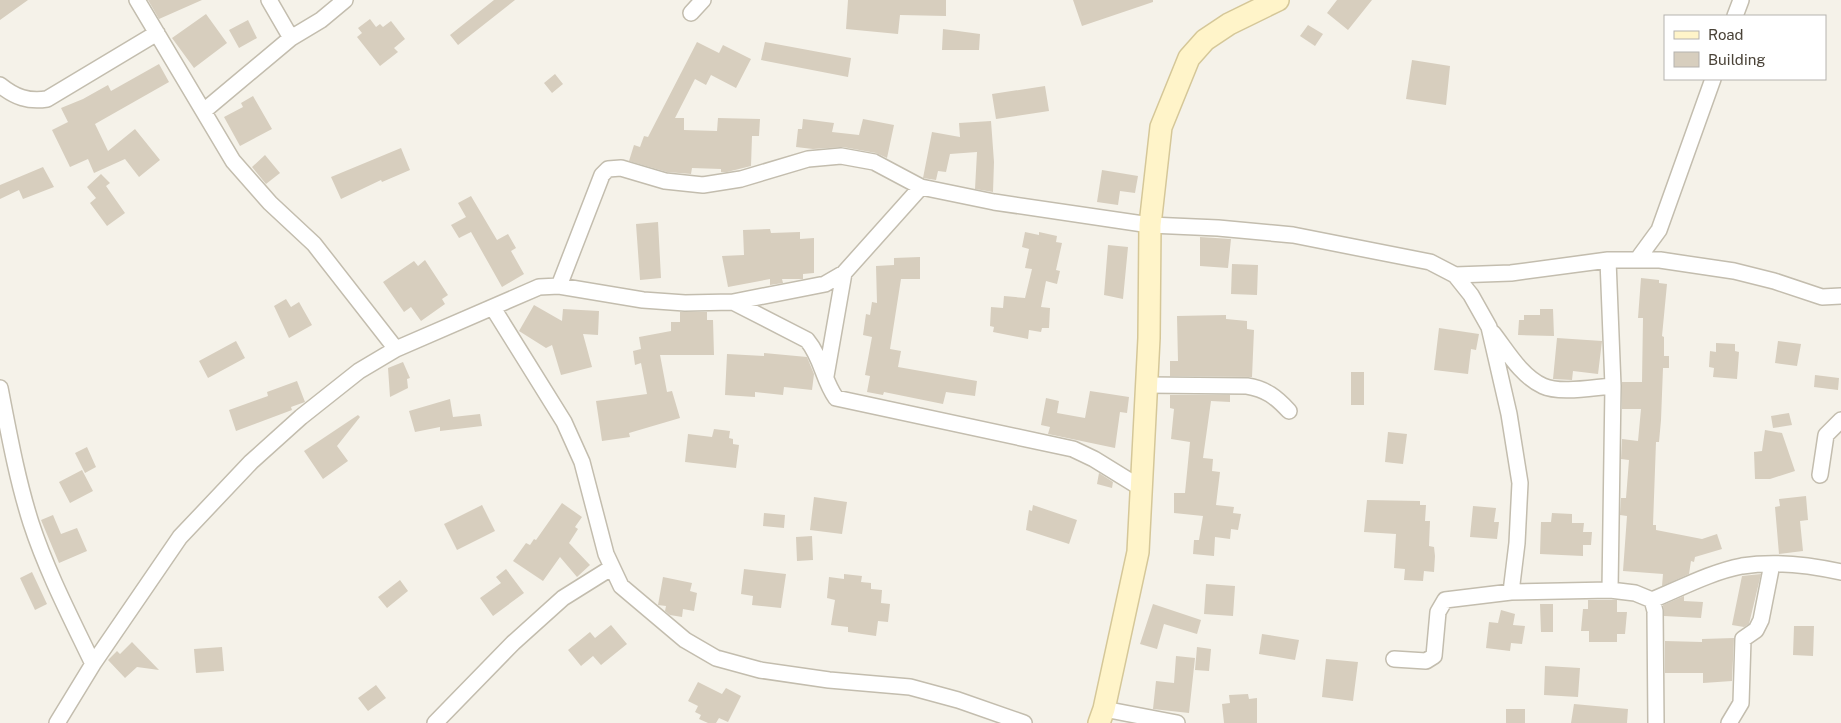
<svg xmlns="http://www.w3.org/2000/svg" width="1841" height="723" viewBox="0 0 1841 723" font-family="'Public Sans',sans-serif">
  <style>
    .building { fill: #d7cebe }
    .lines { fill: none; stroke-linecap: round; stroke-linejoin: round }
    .street-casing { stroke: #c3bdae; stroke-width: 18 }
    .secondary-casing { stroke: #d5c798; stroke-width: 24 }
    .street { stroke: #fff; stroke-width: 15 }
    .secondary { stroke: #fff4c9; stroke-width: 21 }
  </style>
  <rect width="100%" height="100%" fill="#f5f2e9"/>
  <!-- building -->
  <path class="building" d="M0,0H28L0,20Z
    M148,0H202L159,19Z
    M494,0H515L458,45L450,35Z
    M848,0H946V16L900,15L898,34L846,29Z
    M1073,0H1153V2L1082,26Z
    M1337,0H1372L1348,30L1327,13Z
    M206,14L227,43L194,68L172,38Z
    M370,19L376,27L380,24L383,27L391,21L405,39L394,48L398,52L380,66L357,37L362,33L358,28Z
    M248,20L257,38L239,48L229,30Z
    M1308,25L1323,34L1315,46L1300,36Z
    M943,29L980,34L979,50H942Z
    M697,42L719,53L723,45L751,59L736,88L711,75L706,85L695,79L675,118H684V130L717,131L718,118L760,119L759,136H752L751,166L727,172H721V169L692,168L691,174L667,172L629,161L634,145L640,147L644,136L648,137Z
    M765,42L851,58L848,77L761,60Z
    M1412,60L1450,66L1446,105L1406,99Z
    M159,64L169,82L95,124L108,151L135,129L160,160L139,177L125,159L94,173L88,159L70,167L52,130L68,122L61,108L83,99L108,85L111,91Z
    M555,74L563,84L552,93L544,83Z
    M1045,86L1049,111L996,119L992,94Z
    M253,96L272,129L240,146L224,117L243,107L241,103Z
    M803,119L834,123L832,132L859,135L863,119L894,125L887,158L876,153L843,147L813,149L796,147L798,129H802Z
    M991,121L994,162L993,192L975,189L977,152L950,154L946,172L938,171L936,180L923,178L932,132L960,137L959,123Z
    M401,148L410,170L382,182L381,180L341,199L331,177Z
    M265,155L280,173L266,184L252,167Z
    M43,167L54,187L23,199L19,190L0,199V185Z
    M1102,170L1138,176L1135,193L1120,191L1118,205L1097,202Z
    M101,174L110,183L106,186L125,213L107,226L90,203L96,198L87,187Z
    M471,196L497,240L508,234L516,248L511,251L524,274L502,287L471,232L459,238L451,225L466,217L458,203Z
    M658,222L661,278L640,280L636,224Z
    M770,229L771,233L800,232V239L814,238V273L803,274V279H782L783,283L770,285V279L728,287L722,256L744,255L743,230Z
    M1025,232L1039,235V232L1057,236L1056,242L1062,243L1056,270L1060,271L1057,284L1046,281L1041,307L1050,308L1049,328H1042L1041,332L1029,330L1028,339L993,332L994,327L990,326L991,307L1003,308L1004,296L1025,298L1032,269L1025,268L1029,249L1022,247Z
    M1200,237L1231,239L1228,268L1200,266Z
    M1108,245L1128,247L1123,299L1104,295Z
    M920,257V279H901L890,349L901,351L898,367L977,381L975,396L946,392L943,404L884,392L883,395L867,392L870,376L865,375L872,337L863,335L866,314L870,315L872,302L877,303L876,266L894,265V258Z
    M425,260L448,295L442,299L445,304L421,321L411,307L404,312L383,282L414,261L418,266Z
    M1232,264L1258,265L1257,295L1231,294Z
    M1641,278L1659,280V283L1667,284L1662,336L1664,337V356H1669V368H1663L1661,420L1659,442H1656L1653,525H1656V530L1702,539L1717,534L1722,549L1695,557L1694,562L1691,561L1689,574L1662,586L1663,574L1623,571L1627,516L1620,515L1621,498H1626L1629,460L1621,459L1622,439L1638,441L1641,409H1622V382H1642L1643,318H1638Z
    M286,299L291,307L299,302L312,325L289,338L274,306Z
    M534,305L562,321L563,309L599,311L598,335L583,334L592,367L561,375L552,345L546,348L519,331Z
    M1540,309H1553L1554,336L1518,335L1519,320H1524V315H1540Z
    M680,312H707V320H713L714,355H660L667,392L672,391L680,418L629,433L630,437L602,441L596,401L647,394L641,363L635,365L633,351L641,349L639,337L671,331V322H680Z
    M1226,315V319L1247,321V329L1254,330L1252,377L1170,376V361H1178L1177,316Z
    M1439,328L1479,334L1476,350L1471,349L1468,374L1434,370Z
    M1557,338L1602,341L1598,374L1573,371L1572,380L1553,379Z
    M236,341L245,358L208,378L199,361Z
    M1778,341L1801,344L1797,366L1775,363Z
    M1716,343L1735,344V351L1739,352L1737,379L1713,377L1714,368L1709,367L1710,351L1716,352Z
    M764,353L807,357L814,374L812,390L784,387L783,395L755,392V397L725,395L727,354L764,356Z
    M403,362L410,378L407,379L408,388L390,397L388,368Z
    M1351,372H1364V405H1351Z
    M1815,375L1839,378L1838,390L1814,387Z
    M297,381L305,402L291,407L292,410L236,431L229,410L268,396L267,392Z
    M1090,391L1129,397L1127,413L1120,412L1115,448L1048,434L1050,427L1041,425L1046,398L1059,401L1057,413L1085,418Z
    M1170,395H1230V402L1211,401L1203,458L1213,459L1212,471L1220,472L1216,505L1234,507L1233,513L1241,514L1238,530L1231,529L1230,539L1215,537L1214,556L1193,554L1194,540H1199L1203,516L1174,513V493H1185L1190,442L1171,439L1174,409L1170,408Z
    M450,399L453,417L480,414L482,426L440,431V427L415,432L409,411Z
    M1789,413L1792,425L1773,428L1771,416Z
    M358,415L360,417L337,446L348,461L323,479L304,451Z
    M714,429L730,431L729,438L733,439V444L739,445L736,468L685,462L688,434L712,437Z
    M1765,430L1782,433L1795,471L1770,479H1755L1754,452L1762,451Z
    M1388,432L1407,434L1403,464L1385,462Z
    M87,447L96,467L85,473L75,453Z
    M82,470L93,491L70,503L59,482Z
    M1099,473L1113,482L1112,488L1097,484Z
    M1806,496L1808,520L1800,521L1803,551L1779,554L1775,507L1780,506L1779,499Z
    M814,497L847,502L842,534L810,530Z
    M1367,500L1420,501V505H1426L1425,521H1430L1429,546L1434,547L1435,556L1434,572L1424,571L1423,581L1404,580L1405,569L1394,568L1396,534L1364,532Z
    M562,503L582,517L575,527L578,529L569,543L590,565L577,577L560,557L543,581L513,561L526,543L530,545L534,539L536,540Z
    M482,505L495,531L457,550L444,524Z
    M1033,505L1077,520L1069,544L1026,530L1029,510L1032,511Z
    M1473,506L1496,508L1494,522H1499L1497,539L1470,537Z
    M764,513L785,515L784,528L763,526Z
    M1552,513L1572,514V523H1584L1583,532H1592L1591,545H1583V556L1540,554L1541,522H1551Z
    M53,515L61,534L77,528L87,551L59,563L41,520Z
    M812,536L813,560L797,561L796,537Z
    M506,569L524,593L493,616L480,598L501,583L496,577Z
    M744,569L786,574L781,608L752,605L753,596L741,594Z
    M32,572L47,604L35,610L20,578Z
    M844,574L862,576L861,582L871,583V589L882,590L881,603L890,604L888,622L878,621L876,636L848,632V627L831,625L835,600L827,598L829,577L844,579Z
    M1761,574L1749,624L1744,627L1732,625L1742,576Z
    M663,577L692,583L690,591L697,593L694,611L683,609L682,617L670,615L665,611L666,606L658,605Z
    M400,580L408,591L387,608L378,597Z
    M1206,584L1235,586L1233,616L1204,614Z
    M1684,596V601L1703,602L1701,618L1664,616L1663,605Z
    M1588,600H1617V612H1627L1625,634H1617V642H1589V631H1581L1583,609H1588Z
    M1153,604L1201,620L1197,634L1164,624L1157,649L1140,644Z
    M1540,604H1553V632H1541Z
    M1501,610L1515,614L1513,625L1525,626L1522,644L1511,643L1510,651L1486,648L1489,622L1498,623Z
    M611,625L627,644L601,665L593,656L581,666L568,650L590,632L595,638Z
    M1794,626H1814L1813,656L1793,655Z
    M1262,634L1299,640L1295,660L1259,654Z
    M1734,638L1732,681L1703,683V673H1665V641L1702,642V639Z
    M132,642L159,670L137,667L125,678L108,660L117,651L120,654Z
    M222,647L224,671L196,673L194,649Z
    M1197,647L1211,649L1209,671L1195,670Z
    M1176,656L1195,658L1189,713L1153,709L1156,681L1174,683Z
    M1326,659L1358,662L1353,701L1322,697Z
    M1545,666L1580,668L1578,697L1544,695Z
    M698,682L722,694L726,688L741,696L728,722L719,718L716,723H708L699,719L701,715L695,712L698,706L688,701Z
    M376,685L386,698L368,711L358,698Z
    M1248,694L1249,699L1257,698V723H1224L1222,704L1230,703L1229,695Z
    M1574,704L1628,709L1627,723H1571Z
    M1506,709H1525V723H1506Z"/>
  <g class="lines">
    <!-- street casing -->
    <g class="street-casing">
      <path id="street" d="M137,0L233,161L270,203L314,244L396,349
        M269,0L291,38
        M691,13L703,0
        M1735,16L1741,0
        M0,85C15,97 28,102 47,99L157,33
        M205,110L291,38L321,20L345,0
        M1608,260L1613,386L1610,590
        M1637,260L1659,230L1713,79
        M1455,275L1511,273L1608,260H1660L1734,271L1774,281L1822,297L1841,296
        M559,286L602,175L608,169L621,168L665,181L703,185L741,179L808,159L841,156L874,162L921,187L994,202L1150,225L1218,228L1293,235L1430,262L1455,275L1471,295L1489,327L1509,414L1520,483L1517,543L1511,592
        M733,302L825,284L844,273L921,187
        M493,308L564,422L582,462L606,554L621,586L685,640L716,658L760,670L829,680L910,687L958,700L1024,723
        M1493,333C1507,351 1521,376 1543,386C1560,394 1595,387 1613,386
        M826,376L844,273
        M1147,385L1247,386C1266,389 1276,397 1289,411
        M0,388C9,434 17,479 31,523C47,572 71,618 93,664
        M1820,475L1826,435L1841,420
        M1652,600C1681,588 1711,572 1742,566C1773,561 1810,565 1841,572
        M1394,659L1426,661L1434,656L1438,612L1445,600L1511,592L1610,590L1635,593L1652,600L1655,611L1656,723
        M1104,709L1177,723
        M57,723L93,664L180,537L251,462L301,417L359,371L396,349L539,287L559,286L643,300L685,303L733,302L807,340C822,358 823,380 836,398L1073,449L1094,459L1141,488
        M435,723L513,643L563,598L611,568
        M1729,723L1741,703L1743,639L1756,630L1761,620L1772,564"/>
    </g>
    <!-- secondary casing -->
    <g class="secondary-casing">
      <path id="secondary" d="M1099,723L1104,709L1138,552L1149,338L1150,225L1161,127L1189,58L1205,40L1229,24L1278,0"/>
    </g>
    <!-- street -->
    <use href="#street" class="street"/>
    <!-- secondary -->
    <use href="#secondary" class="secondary"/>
  </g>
  <!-- legend -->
  <rect x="1664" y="15" width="162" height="65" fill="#ffffff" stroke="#b6b3af"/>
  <rect x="1674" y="31" width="25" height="8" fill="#fff4c9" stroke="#b6b3af"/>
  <text x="1708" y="40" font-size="15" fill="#494237">Road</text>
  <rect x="1674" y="52" width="25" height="15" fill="#d7cebe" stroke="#b6b3af"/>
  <text x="1708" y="65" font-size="15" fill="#494237">Building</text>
</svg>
